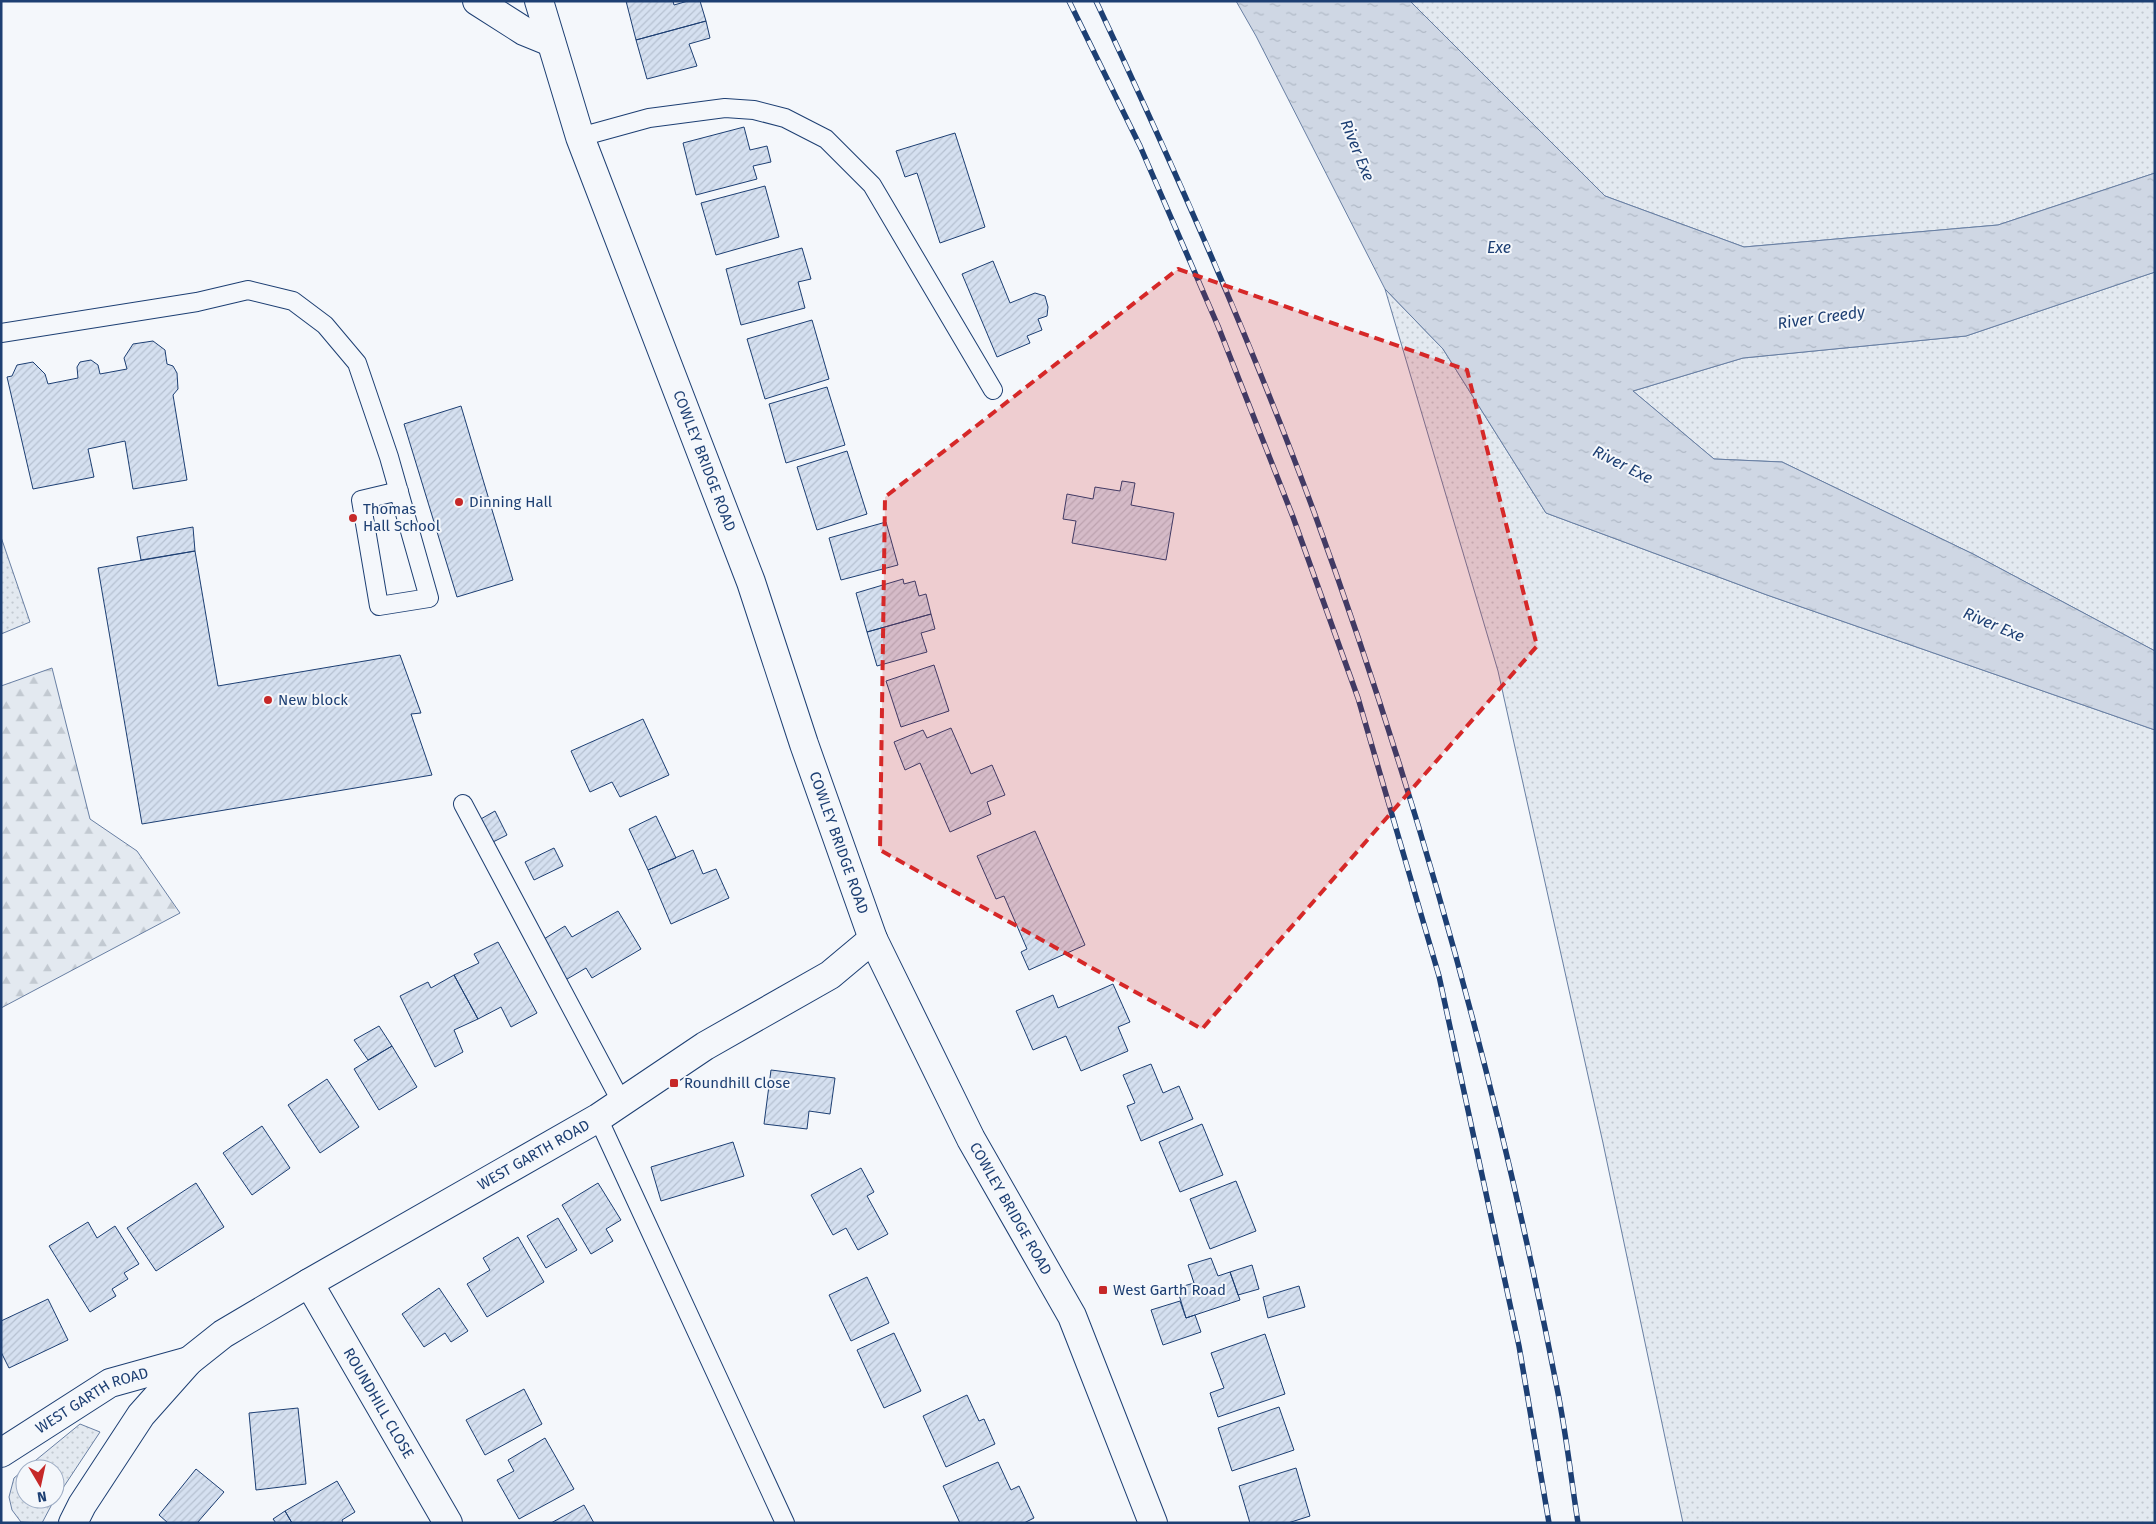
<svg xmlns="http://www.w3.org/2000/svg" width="2156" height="1524" viewBox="0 0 2156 1524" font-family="'Fira Sans',sans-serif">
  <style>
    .green { fill: url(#green-dots); stroke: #687fa3; fill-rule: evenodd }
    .forest { fill: url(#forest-firs); stroke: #687fa3 }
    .water { fill: url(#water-ripples); stroke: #687fa3 }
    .building { fill: url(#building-hatch); stroke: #1d3f73 }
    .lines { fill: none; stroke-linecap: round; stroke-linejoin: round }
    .lane-casing { stroke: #1d3f73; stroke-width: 20 }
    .street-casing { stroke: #1d3f73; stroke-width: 30 }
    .highway-casing { stroke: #1d3f73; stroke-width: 30 }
    .lane { stroke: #f4f7fb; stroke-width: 18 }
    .street { stroke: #f4f7fb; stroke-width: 28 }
    .highway { stroke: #f4f7fb; stroke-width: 28 }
    .rail-casing { stroke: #1d3f73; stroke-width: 5.5 }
    .rail { stroke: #f4f7fb; stroke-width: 4; stroke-dasharray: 11; stroke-linecap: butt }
    .marked { fill: #d62828; fill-opacity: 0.2; stroke: #d62828; stroke-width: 4; stroke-dasharray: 10 6; stroke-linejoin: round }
    .poi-dot { fill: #c62828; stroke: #f4f7fb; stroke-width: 2 }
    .labels { text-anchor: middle; stroke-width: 4; stroke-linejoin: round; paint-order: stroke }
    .street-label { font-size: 15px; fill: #1d3f73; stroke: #f4f7fb }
    .poi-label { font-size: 15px; fill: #1d3f73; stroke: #f4f7fb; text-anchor: start }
    .water-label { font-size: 16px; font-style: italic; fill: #1d3f73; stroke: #f4f7fb }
  </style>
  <defs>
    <pattern id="green-dots" width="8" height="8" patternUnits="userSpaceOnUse" patternTransform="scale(1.25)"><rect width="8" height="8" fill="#e3e9f0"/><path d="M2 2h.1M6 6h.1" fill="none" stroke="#c2c9d1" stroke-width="1.8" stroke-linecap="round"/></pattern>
    <pattern id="forest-firs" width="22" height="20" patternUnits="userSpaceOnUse" patternTransform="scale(1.25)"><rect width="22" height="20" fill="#e3e9f0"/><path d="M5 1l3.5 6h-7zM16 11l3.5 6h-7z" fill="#c2c9d1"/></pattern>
    <pattern id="water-ripples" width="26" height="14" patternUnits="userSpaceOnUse" patternTransform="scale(1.25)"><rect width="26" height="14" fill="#cfd7e4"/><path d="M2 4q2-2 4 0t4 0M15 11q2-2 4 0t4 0" fill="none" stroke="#b1bac7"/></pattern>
    <pattern id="building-hatch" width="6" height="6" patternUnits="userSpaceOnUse" patternTransform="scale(1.25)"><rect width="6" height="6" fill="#d5e0f0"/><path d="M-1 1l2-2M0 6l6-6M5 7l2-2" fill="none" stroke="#b6c1d1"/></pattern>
  </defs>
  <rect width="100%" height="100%" fill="#f4f7fb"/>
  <!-- green -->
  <path class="green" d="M1410,1H2155V173L1998,225L1744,247L1605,196Z
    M2155,272V651L1973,554L1782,462L1714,459L1633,391L1743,358L1966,336Z
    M1385,289L1443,349L1546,513L1767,595L2155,730V1523H1683L1603,1143L1498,671Z
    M1,537L30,622L1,634Z
    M80,1424L100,1432L51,1506L42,1523L21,1522L12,1510L9,1497L14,1478ZM25,1469H55V1499H25Z"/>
  <!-- forest -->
  <path class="forest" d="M52,668L90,819L137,851L180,913L1,1008V686Z"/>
  <!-- water -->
  <path class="water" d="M1236,1H1410L1605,196L1744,247L1998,225L2155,173V272L1966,336L1743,358L1633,391L1714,459L1782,462L1973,554L2155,651V730L1767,595L1546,513L1443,349L1385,289L1256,36Z"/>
  <!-- building -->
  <path class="building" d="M626,1H673L674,5L688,1H700L706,21L636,40Z
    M706,21L710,38L689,44L697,66L647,79L636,40Z
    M744,127L750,150L767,146L771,162L753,166L757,179L696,195L683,143Z
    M955,133L985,227L940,243L917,173L905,177L896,151Z
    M765,186L779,237L716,255L701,203Z
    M802,248L811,279L798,282L805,308L741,325L726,269Z
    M993,261L1010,303L1035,293L1045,296L1048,307L1047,316L1038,319L1042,330L1027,336L1030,343L997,357L962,274Z
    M812,320L829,379L765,399L747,339Z
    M153,341L165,350L167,364L173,366L177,373L178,389L173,395L187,480L133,489L125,441L88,449L94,477L33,489L7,377L12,376L17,365L33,362L45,374L48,384L78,378L77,367L80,362L91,360L98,365L100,374L127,369L124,358L133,344Z
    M827,387L845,445L786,463L769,404Z
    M461,406L513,580L457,597L404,424Z
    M847,451L867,514L817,530L797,467Z
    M1122,481L1135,483L1131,505L1174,513L1166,560L1072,543L1076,521L1063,519L1067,494L1093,499L1095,487L1120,491Z
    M886,522L898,565L841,580L829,538Z
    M193,527L195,551L141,560L137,537Z
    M195,551L218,686L400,655L421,713L411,714L432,775L142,824L98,568Z
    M903,579L904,584L915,581L919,596L926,594L931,614L867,632L856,593Z
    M931,614L935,629L921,633L927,652L877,666L867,632Z
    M934,665L949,711L901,727L886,681Z
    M643,719L669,775L620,797L612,782L590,792L571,751Z
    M951,728L971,774L992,765L1005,795L987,802L991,814L950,832L920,763L905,770L894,742L923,730L927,738Z
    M495,811L507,835L491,843L479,820Z
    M656,816L676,858L648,870L629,829Z
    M1035,831L1085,945L1029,970L1021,952L1027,949L1004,896L996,899L977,856Z
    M554,848L563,866L534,880L525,862Z
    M693,850L703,874L716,869L729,898L671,924L648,870Z
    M618,911L641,949L592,978L586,968L562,982L539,942L565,926L572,937Z
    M498,942L537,1013L511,1027L501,1007L478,1019L454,975L479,963L474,954Z
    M454,975L478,1019L454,1030L463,1052L435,1067L400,996L428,982L431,988Z
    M1113,984L1130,1022L1118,1027L1128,1051L1081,1071L1066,1036L1033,1050L1016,1011L1053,995L1058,1008Z
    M379,1026L392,1046L368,1060L354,1040Z
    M392,1046L417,1087L379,1110L354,1069Z
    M1151,1064L1163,1093L1179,1086L1193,1119L1141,1141L1127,1106L1135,1103L1123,1075Z
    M771,1070L835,1078L830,1114L809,1111L807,1129L764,1124Z
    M327,1079L359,1127L320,1153L288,1105Z
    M1202,1124L1223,1175L1180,1192L1159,1142Z
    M262,1126L290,1168L252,1195L223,1153Z
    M733,1142L744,1176L661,1201L651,1167Z
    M861,1168L874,1192L867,1196L888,1234L858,1250L846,1228L833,1235L811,1195Z
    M1236,1181L1256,1231L1210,1249L1190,1199Z
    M196,1183L224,1227L156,1271L127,1228Z
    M598,1183L621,1220L606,1229L613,1241L591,1254L562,1205Z
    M558,1218L577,1250L546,1268L527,1236Z
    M88,1222L97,1238L115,1226L139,1264L124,1273L128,1279L112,1289L116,1296L90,1312L49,1246Z
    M518,1237L544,1282L487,1317L467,1284L490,1270L483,1258Z
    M1211,1258L1218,1276L1230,1272L1240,1300L1186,1318L1177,1288L1194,1283L1188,1265Z
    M1252,1265L1259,1289L1238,1295L1230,1272Z
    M867,1277L889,1323L851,1341L829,1295Z
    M1299,1286L1305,1307L1268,1318L1263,1297Z
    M439,1288L468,1331L451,1342L445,1333L424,1347L402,1314Z
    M48,1299L68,1340L9,1368L1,1352V1321Z
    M1180,1301L1186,1318L1195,1315L1201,1332L1163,1345L1151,1310Z
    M894,1333L921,1391L884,1408L857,1350Z
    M1265,1334L1285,1394L1218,1417L1210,1393L1224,1388L1211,1353Z
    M524,1389L542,1424L485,1455L466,1420Z
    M967,1395L979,1421L984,1419L995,1444L946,1467L923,1416Z
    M1279,1407L1294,1450L1232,1471L1218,1428Z
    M298,1408L306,1484L256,1490L249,1413Z
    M545,1438L574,1489L519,1519L497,1480L514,1471L508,1460Z
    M998,1462L1011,1490L1019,1486L1034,1518L1024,1523H960L943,1486Z
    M1296,1468L1310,1516L1288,1523H1250L1239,1486Z
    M196,1469L224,1492L197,1523H168L159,1515Z
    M337,1481L355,1512L342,1520L343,1523H292L285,1511Z
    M584,1505L594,1523H551Z
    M285,1511L292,1523H276L273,1519Z"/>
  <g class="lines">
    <!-- lane casing -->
    <g class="lane-casing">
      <path id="lane" d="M580,137L649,118L725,108L754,110L785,118L826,139L872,185L993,390
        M1,333L197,302L248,290L293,301L325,325L357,363L389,457L429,598L379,606L361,500L399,491
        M463,804L622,1103
        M598,1118L785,1523"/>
    </g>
    <!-- street casing -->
    <g class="street-casing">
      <g id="street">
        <path d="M477,1L524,31L551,42"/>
        <path id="s1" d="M309,1283L448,1523"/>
        <path id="s2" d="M1,1453L110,1383L189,1361"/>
        <path id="s3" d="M73,1523L82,1505L141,1415L189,1361L223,1334L309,1283L598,1118L705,1046L830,975L873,939"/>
      </g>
    </g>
    <!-- highway casing -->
    <g class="highway-casing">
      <g id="highway">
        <path id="s4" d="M539,1L580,137L751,582L804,744L873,939L971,1139L1072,1316L1153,1523"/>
      </g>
    </g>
    <!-- lane -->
    <use href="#lane" class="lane"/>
    <!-- street -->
    <use href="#street" class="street"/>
    <!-- highway -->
    <use href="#highway" class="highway"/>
    <!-- rail casing -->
    <g class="rail-casing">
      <path id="rail" d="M1069,1L1140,146L1218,326L1293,517L1358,698L1439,976L1519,1346L1549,1523
        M1096,1C1175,169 1250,338 1314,512C1418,797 1499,1090 1557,1388C1566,1432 1571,1478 1578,1523"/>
    </g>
    <!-- rail -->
    <use href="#rail" class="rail"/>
  </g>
  <!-- marked area -->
  <path class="marked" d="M1178,269L1467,370L1537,646L1202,1029L880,850L885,497Z"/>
  <!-- markers -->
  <g class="poi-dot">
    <circle cx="459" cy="502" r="5"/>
    <circle cx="353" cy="518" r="5"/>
    <circle cx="268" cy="700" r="5"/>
    <rect x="669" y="1078" width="10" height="10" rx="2.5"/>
    <rect x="1098" y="1285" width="10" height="10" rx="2.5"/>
  </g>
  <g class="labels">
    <!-- street labels -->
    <g class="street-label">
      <text dy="5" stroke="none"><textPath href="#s4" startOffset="489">COWLEY BRIDGE ROAD</textPath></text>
      <text dy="5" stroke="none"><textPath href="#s4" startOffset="894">COWLEY BRIDGE ROAD</textPath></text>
      <text dy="5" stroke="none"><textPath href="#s3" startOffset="602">WEST GARTH ROAD</textPath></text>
      <text dy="5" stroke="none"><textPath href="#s4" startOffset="1299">COWLEY BRIDGE ROAD</textPath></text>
      <text dy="5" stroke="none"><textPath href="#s2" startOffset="106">WEST GARTH ROAD</textPath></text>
      <text dy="5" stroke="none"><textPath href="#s1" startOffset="139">ROUNDHILL CLOSE</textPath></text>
    </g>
    <!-- poi labels -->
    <g class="poi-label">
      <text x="469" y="507">Dinning Hall</text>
      <text x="363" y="514">Thomas<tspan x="363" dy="17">Hall School</tspan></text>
      <text x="278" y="705">New block</text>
      <text x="684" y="1088">Roundhill Close</text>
      <text x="1113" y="1295">West Garth Road</text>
    </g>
    <!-- water labels -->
    <g class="water-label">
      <text transform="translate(1358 150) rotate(68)" y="6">River Exe</text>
      <text x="1499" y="253">Exe</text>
      <text transform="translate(1821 317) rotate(-8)" y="6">River Creedy</text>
      <text transform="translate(1623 464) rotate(27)" y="6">River Exe</text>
      <text transform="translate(1994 624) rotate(23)" y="6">River Exe</text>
    </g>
  </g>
  <!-- border -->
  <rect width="2156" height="1524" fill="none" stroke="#1d3f73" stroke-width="5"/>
  <!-- north arrow -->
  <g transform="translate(40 1484) rotate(171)"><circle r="24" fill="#f4f7fb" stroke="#9eadc5"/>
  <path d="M0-4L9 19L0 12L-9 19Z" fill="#c62828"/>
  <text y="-8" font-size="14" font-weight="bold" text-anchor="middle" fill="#1d3f73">N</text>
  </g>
</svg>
